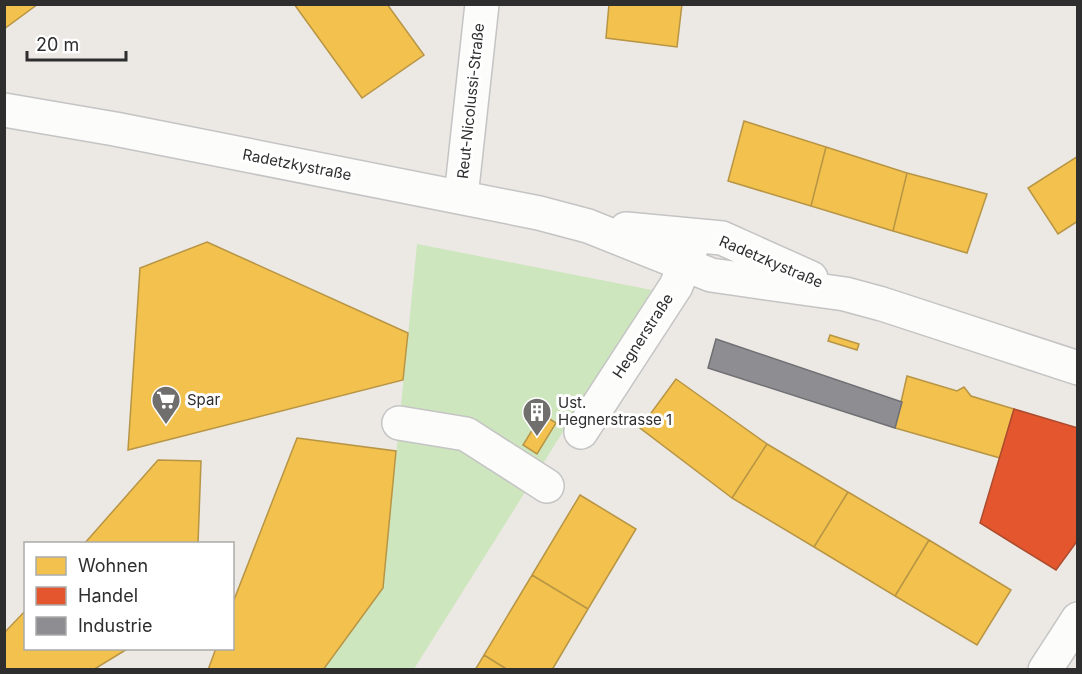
<svg xmlns="http://www.w3.org/2000/svg" width="1082" height="674" viewBox="0 0 1082 674" font-family="Inter,sans-serif">
  <style>
    .green { fill: #cee6be }
    .homes { fill: #f2c14e; stroke: #b79544; stroke-width: 1.5 }
    .shops { fill: #e4572e; stroke: #ad4b2e; stroke-width: 1.5 }
    .industry { fill: #8d8d92; stroke: #707074; stroke-width: 1.5 }
    .lines { fill: none; stroke-linecap: round; stroke-linejoin: round }
    .minor-casing { stroke: #c5c4c5; stroke-width: 36 }
    .minor { stroke: #fcfcfb; stroke-width: 33 }
    .labels { text-anchor: middle; stroke-width: 6; stroke-linejoin: round; paint-order: stroke }
    .street-label { font-size: 15px; fill: #2e2e2e; stroke: #fff }
    .poi-label { font-size: 15px; fill: #2e2e2e; stroke: #fff; text-anchor: start }
  </style>
  <rect width="100%" height="100%" fill="#ece8e4"/>
  <!-- green -->
  <path class="green" d="M417,244L652,290L414,669L323,670L383,588Z"/>
  <!-- homes -->
  <path class="homes" d="M4,4H38L4,29Z
    M294,4H387L424,55L362,98Z
    M609,4H682L677,47L606,38Z
    M744,121L826,147L811,206L728,181Z
    M826,147L907,173L893,231L811,206Z
    M1078,156V221L1058,234L1028,188Z
    M907,173L987,194L967,253L893,231Z
    M207,242L408,333L403,380L128,450L140,268Z
    M830,335L859,344L857,350L828,341Z
    M907,376L957,391L964,387L971,396L1014,409L1000,458L895,428Z
    M676,379L767,444L732,498L640,428Z
    M542,414L556,423L537,454L523,445Z
    M297,438L396,451L383,588L323,670H208L216,648H232V605Z
    M767,444L848,492L814,547L732,498Z
    M158,460L201,461L198,544H84Z
    M848,492L929,540L895,596L814,547Z
    M580,495L636,529L588,609L532,575Z
    M929,540L1011,590L977,645L895,596Z
    M532,575L588,609L552,670H508L484,655Z
    M26,610V648H129L93,670H4V633Z
    M484,655L508,670H475Z"/>
  <!-- shops -->
  <path class="shops" d="M1014,409L1078,428V540L1056,570L980,523Z"/>
  <!-- industry -->
  <path class="industry" d="M716,339L902,402L895,428L708,368Z"/>
  <g class="lines">
    <!-- minor casing -->
    <g class="minor-casing">
      <path id="minor" d="M4,110L115,129L539,213L588,226L711,275L845,294L882,304L1078,368
        M461,197L482,4
        M626,229L722,238L811,278
        M399,423L466,434L547,486
        M581,432L676,286L693,243
        M1045,670L1078,619"/>
    </g>
    <!-- minor -->
    <use href="#minor" class="minor"/>
  </g>
  <!-- icons -->
  <defs>
    <g id="supermarket-pin" transform="scale(1.5)"><path d="M0 17L-7.5 6A9.5 9.5 0 1 1 7.5 6Z" fill="#706f6e" stroke="#fff"/><path d="M-6-5.5h2.5l.6 2H6L4.5 2H-2.5L-4.4-4H-6ZM-1.5 3.2a1.3 1.3 0 1 0 .1 0ZM3 3.2a1.3 1.3 0 1 0 .1 0Z" fill="#fff"/></g>
    <g id="building-pin" transform="scale(1.5)"><path d="M0 17L-7.5 6A9.5 9.5 0 1 1 7.5 6Z" fill="#706f6e" stroke="#fff"/><path d="M-4-6H4V6H1V3H-1V6H-4ZM-2.5-4.3h1.7v1.8h-1.7ZM.8-4.3h1.7v1.8H.8ZM-2.5-1h1.7V.8h-1.7ZM.8-1h1.7V.8H.8Z" fill="#fff"/></g>
  </defs>
  <g fill-rule="evenodd">
    <use href="#supermarket-pin" x="166" y="400"/>
    <use href="#building-pin" x="537" y="412"/>
  </g>
  <g class="labels">
    <!-- street labels -->
    <g class="street-label">
      <text transform="translate(471 101) rotate(-84)" y="5">Reut-Nicolussi-Straße</text>
      <text transform="translate(297 165) rotate(11)" y="5">Radetzkystraße</text>
      <text transform="translate(771 262) rotate(23)" y="5">Radetzkystraße</text>
      <text transform="translate(643 336) rotate(-57)" y="5">Hegnerstraße</text>
    </g>
    <!-- poi labels -->
    <g class="poi-label">
      <text x="187" y="405">Spar</text>
      <text x="558" y="408">Ust.<tspan x="558" dy="17">Hegnerstrasse 1</tspan></text>
    </g>
  </g>
  <!-- border -->
  <rect width="1082" height="674" fill="none" stroke="#2e2e2e" stroke-width="12"/>
  <!-- legend -->
  <rect x="24" y="542" width="210" height="108" fill="#ffffff" stroke="#ababab" stroke-width="1.5"/>
  <rect x="36" y="557" width="30" height="18" fill="#f2c14e" stroke="#ababab" stroke-width="1.5"/>
  <text x="78" y="572" font-size="18" fill="#2e2e2e">Wohnen</text>
  <rect x="36" y="587" width="30" height="18" fill="#e4572e" stroke="#ababab" stroke-width="1.5"/>
  <text x="78" y="602" font-size="18" fill="#2e2e2e">Handel</text>
  <rect x="36" y="617" width="30" height="18" fill="#8d8d92" stroke="#ababab" stroke-width="1.5"/>
  <text x="78" y="632" font-size="18" fill="#2e2e2e">Industrie</text>
  <!-- scale -->
  <path d="M27 51v9h99v-9" fill="none" stroke="#2e2e2e" stroke-width="3"/>
  <text x="36" y="51" font-size="18" fill="#2e2e2e" stroke="#ffffff" stroke-width="4.5" paint-order="stroke">20 m</text>
</svg>
